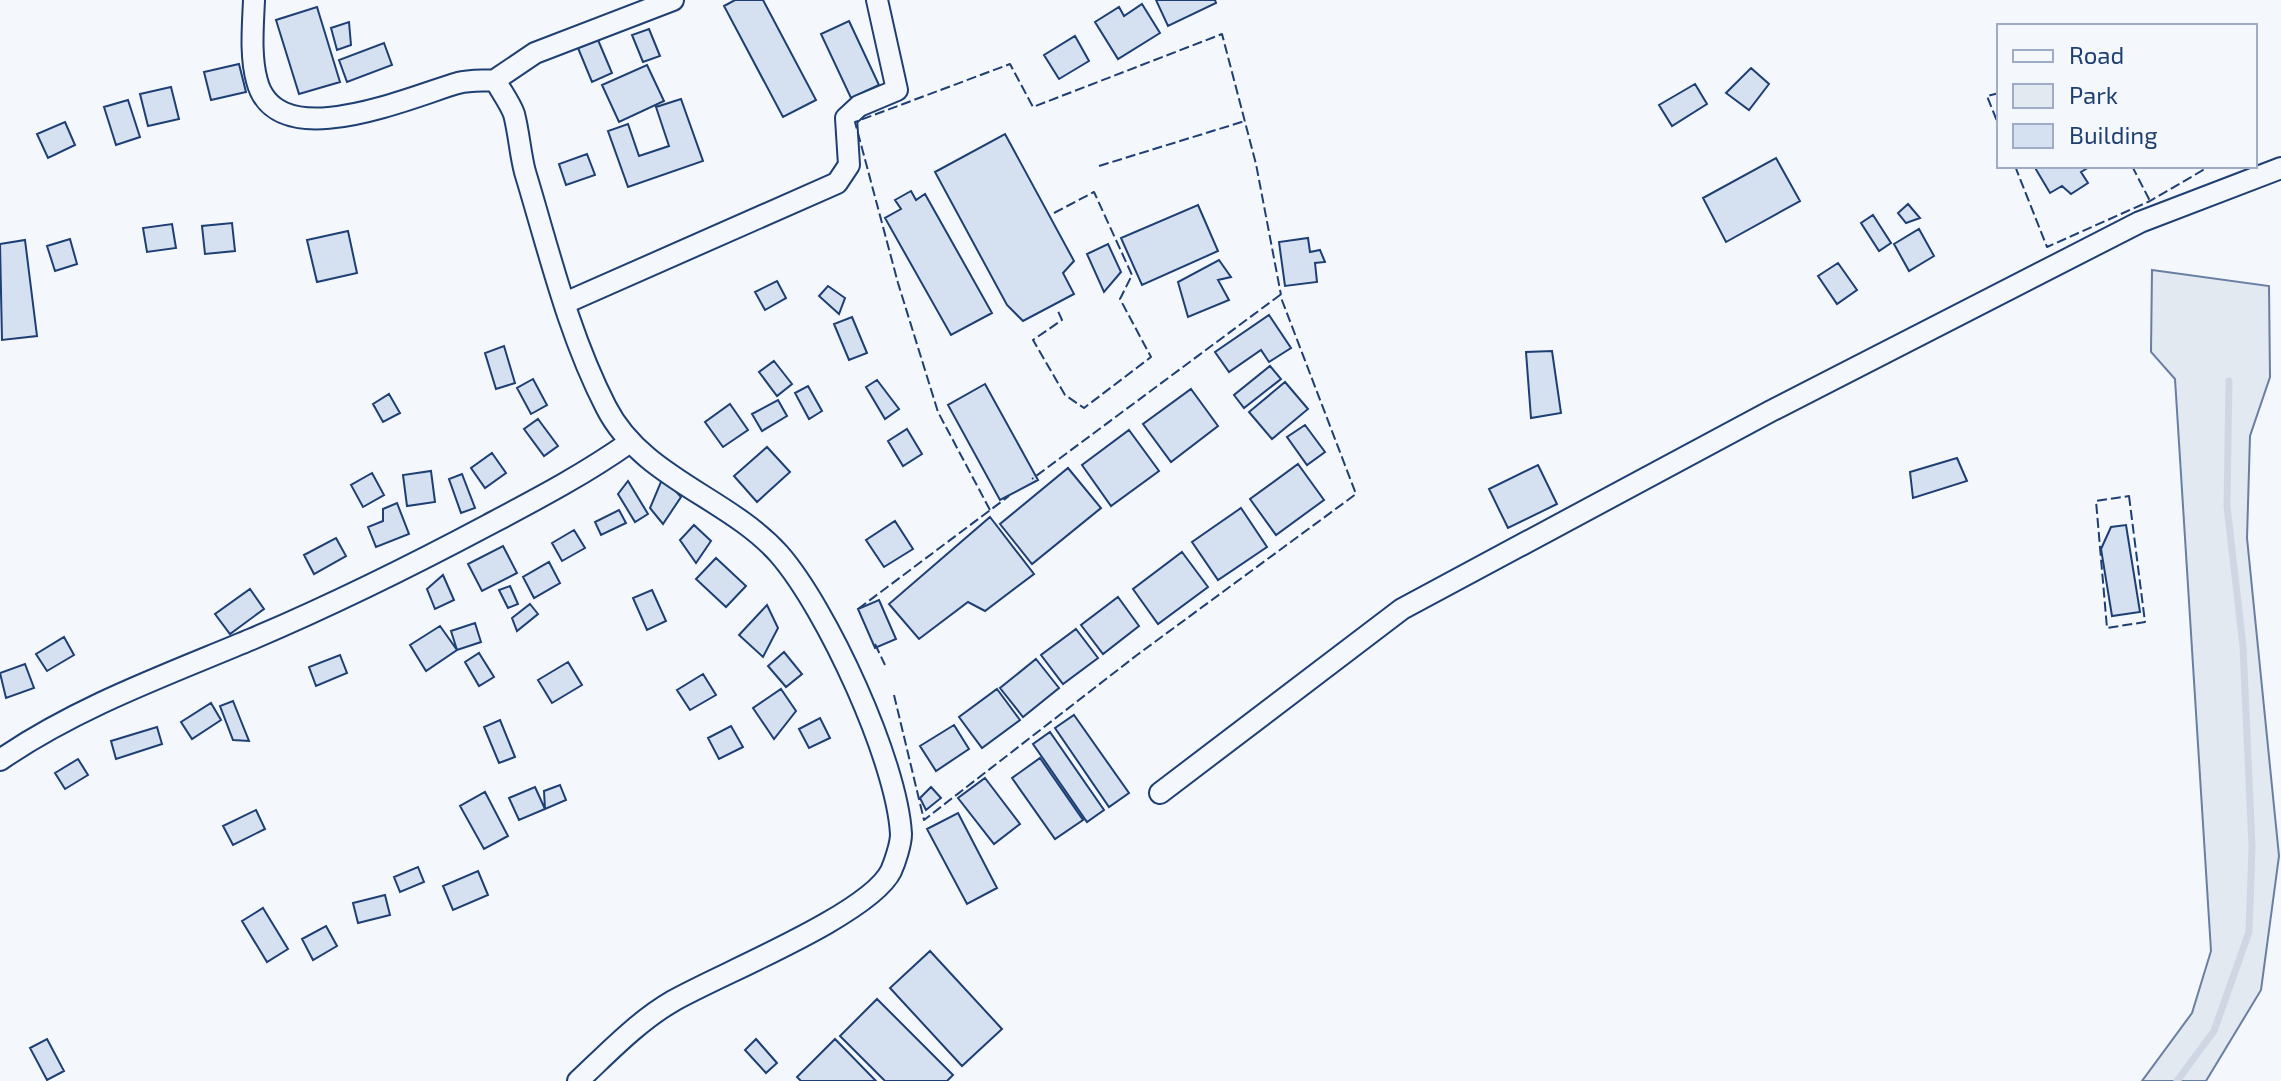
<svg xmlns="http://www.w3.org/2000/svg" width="2281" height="1081" viewBox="0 0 2281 1081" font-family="'Exo 2',sans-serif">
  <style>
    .green { fill: #e3e9f0; stroke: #687fa3; stroke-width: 2 }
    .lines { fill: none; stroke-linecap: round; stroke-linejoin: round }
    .stream { stroke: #cfd7e4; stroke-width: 7 }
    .building { fill: #d5e0f0; stroke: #1d3f73; stroke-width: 2 }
    .street-casing { stroke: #1d3f73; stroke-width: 24 }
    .street { stroke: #f4f7fb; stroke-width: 20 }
    .fence { stroke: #1d3f73; stroke-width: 2; stroke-dasharray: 10 4; stroke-linecap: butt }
  </style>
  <rect width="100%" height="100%" fill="#f4f7fb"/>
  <!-- green -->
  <path class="green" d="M2152,270L2269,286L2270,377L2250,436L2247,538L2279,856L2261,990L2206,1081H2142L2192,1013L2211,951L2175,379L2151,352Z"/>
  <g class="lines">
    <!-- stream -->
    <path class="stream" d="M2177,1081L2214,1031L2249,932L2252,847L2243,646L2227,506L2229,381"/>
  </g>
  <!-- building -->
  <path class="building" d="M735,0H763L816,100L783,117L724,6Z
    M1156,0H1215L1216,3L1168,26Z
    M1142,4L1160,33L1118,59L1095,22L1119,7L1124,16Z
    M317,7L340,82L299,94L276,20Z
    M849,21L879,85L851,98L821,34Z
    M349,22L351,45L337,50L331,28Z
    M649,29L660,56L643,62L632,35Z
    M1075,36L1089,61L1059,79L1044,55Z
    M598,40L612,73L592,82L578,48Z
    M384,43L392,65L347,82L339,60Z
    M239,64L246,92L211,100L204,72Z
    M647,65L664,101L619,122L602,85Z
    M1751,68L1769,84L1749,110L1726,93Z
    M1695,84L1707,104L1672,126L1659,105Z
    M171,87L179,119L148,126L140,94Z
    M681,99L703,161L628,187L608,131L628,124L639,156L669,146L656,107Z
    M128,100L140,137L116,145L104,107Z
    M65,122L75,145L48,158L37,134Z
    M1005,134L1074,261L1063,273L1074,294L1023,321L1007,305L935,172Z
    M587,154L595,175L566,185L559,164Z
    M1776,158L1800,201L1726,242L1703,198Z
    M2034,166H2091L2081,172L2088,183L2071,194L2062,186L2050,193Z
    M911,191L916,200L925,194L992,313L951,335L885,218L901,209L895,200Z
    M1908,204L1920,218L1906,223L1898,213Z
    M1198,205L1218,251L1142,285L1121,238Z
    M1873,215L1891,243L1879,251L1861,223Z
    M232,223L235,251L205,254L202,226Z
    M172,224L176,248L147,252L143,228Z
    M1919,229L1934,256L1909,271L1894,244Z
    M348,231L357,273L317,282L307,240Z
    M1308,238L1310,252L1320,250L1325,262L1315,263L1317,282L1285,286L1279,242Z
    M70,239L77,264L55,271L47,246Z
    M25,240L37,336L2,340L0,244Z
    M1108,244L1121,272L1104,292L1087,254Z
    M1219,260L1231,277L1218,280L1229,300L1188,317L1178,282Z
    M1838,263L1857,290L1837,304L1818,276Z
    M777,281L786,298L765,310L755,292Z
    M828,286L845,298L839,314L819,296Z
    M1269,315L1291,348L1269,362L1261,350L1229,372L1215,352Z
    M852,317L867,353L849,360L834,324Z
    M504,346L515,383L496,389L485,353Z
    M1552,351L1561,413L1531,418L1526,352Z
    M774,361L792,384L777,396L759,372Z
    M1270,366L1281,379L1244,408L1234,395Z
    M533,379L547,405L531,414L517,388Z
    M877,380L899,409L885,419L866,387Z
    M1285,382L1308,409L1272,439L1249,412Z
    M985,384L1038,480L1000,500L948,405Z
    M808,386L822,411L809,419L795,393Z
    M1191,389L1218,426L1171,462L1143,424Z
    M389,394L400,413L383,422L373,404Z
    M778,400L787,416L762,431L752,414Z
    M730,404L748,430L723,447L705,422Z
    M538,419L558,446L544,456L524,429Z
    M1305,425L1325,452L1307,465L1287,437Z
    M907,429L922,454L903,466L888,441Z
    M1129,430L1159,471L1111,506L1082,465Z
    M767,447L790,472L757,502L734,476Z
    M492,453L506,473L485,488L471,468Z
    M1957,458L1967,481L1913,498L1910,472Z
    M1298,464L1324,500L1276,535L1250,499Z
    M1538,465L1557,504L1508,528L1489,489Z
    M1068,468L1101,508L1032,564L1000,524Z
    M431,471L435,502L407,506L403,475Z
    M372,473L384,495L363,507L351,485Z
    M462,474L475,508L461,513L449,479Z
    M663,477L681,497L663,524L650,508Z
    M628,481L648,514L635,522L618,494Z
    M397,503L409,534L376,547L368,527L383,521V509Z
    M1241,508L1267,547L1218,580L1192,542Z
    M619,510L626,523L601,535L595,522Z
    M990,517L1034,574L985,611L968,602L919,639L889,604Z
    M895,521L913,549L884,567L866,540Z
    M694,525L711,541L696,563L680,540Z
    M2126,525L2140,612L2112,616L2101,549L2111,527Z
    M574,530L585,548L562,561L552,543Z
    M336,538L346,556L314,574L304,555Z
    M503,546L517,573L482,591L468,564Z
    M1182,552L1208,587L1158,624L1133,589Z
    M716,558L746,586L726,607L696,579Z
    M549,562L560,583L534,598L523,577Z
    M443,575L454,600L435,609L427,589Z
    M510,586L518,604L508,608L499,590Z
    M250,589L264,609L230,634L215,614Z
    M652,590L666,621L647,630L633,598Z
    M1118,597L1139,626L1103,654L1081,625Z
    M879,600L896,639L875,648L858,609Z
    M530,604L538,614L517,631L512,618Z
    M767,605L778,628L763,657L739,635Z
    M475,623L481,642L457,650L451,631Z
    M440,626L457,650L426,671L410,645Z
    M1076,629L1098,658L1063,684L1041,655Z
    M64,637L74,655L47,671L36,654Z
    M784,652L802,674L786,687L768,666Z
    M479,653L494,677L479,686L465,662Z
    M340,655L347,673L316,686L309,667Z
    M1036,659L1059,688L1023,717L1000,688Z
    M568,662L582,685L552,703L538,680Z
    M25,664L34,688L6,698L0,673Z
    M703,674L716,695L690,710L677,690Z
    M781,689L796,711L774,739L753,708Z
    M997,689L1020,720L982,748L959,717Z
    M233,701L249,741L233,740L220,706Z
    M211,703L221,720L192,739L181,722Z
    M1074,715L1129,793L1109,807L1055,728Z
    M820,718L830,738L809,748L799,729Z
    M500,720L515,757L499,763L484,727Z
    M954,725L969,749L936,771L920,746Z
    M731,726L743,747L719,759L708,738Z
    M157,727L162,744L116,759L111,741Z
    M1050,732L1104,810L1087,822L1033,744Z
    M1040,758L1083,820L1055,839L1012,778Z
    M78,759L88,775L65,789L55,773Z
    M985,778L1020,824L994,844L958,798Z
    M560,785L566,800L545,809L544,791Z
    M535,787L545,809L519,820L509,798Z
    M931,787L941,798L926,810L920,798Z
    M485,792L508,836L484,849L460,806Z
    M256,810L265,829L233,845L223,826Z
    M958,813L997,888L967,904L927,829Z
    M418,867L424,882L400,892L394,877Z
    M478,871L488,895L453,910L443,886Z
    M385,895L390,915L358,923L353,903Z
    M263,908L288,949L267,962L242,921Z
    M326,926L337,946L313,960L302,939Z
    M930,951L1002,1029L962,1066L890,988Z
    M877,999L953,1075L947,1081H885L840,1036Z
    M47,1039L64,1071L47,1080L30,1048Z
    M756,1039L777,1063L766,1073L745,1050Z
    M835,1039L876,1081H801L797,1077Z"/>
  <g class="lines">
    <!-- street casing -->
    <g class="street-casing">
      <path id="street" d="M254,0C253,25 250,56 257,81C277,157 412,96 458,83C470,80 483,81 495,80C501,91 510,103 514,114C519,133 520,153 525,172C549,251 568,333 606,407C642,478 728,497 779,554C827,609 897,761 901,834C901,844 895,862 891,871C869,915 720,974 673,1001C637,1022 608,1053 578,1081
        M495,80L535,53L673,0
        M565,303L837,183L849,165L846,118L859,106L897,90L877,0
        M0,760C77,707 166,675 252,639C332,605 411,566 488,525C537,499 585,474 630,442
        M1160,793L1402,609L1771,411L2140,222L2281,168"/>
    </g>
    <!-- street -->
    <use href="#street" class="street"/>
    <!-- fence -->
    <path class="fence" d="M1999,93L1987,96L1999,126
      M1099,166L1245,121
      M2015,166L2047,247L2150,201L2210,166
      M2132,166L2150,201
      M1054,213L1094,192L1132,275L1120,299L1151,357L1084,408L1065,395L1033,340L1062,320L1057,309
      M2129,496L2145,622L2107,628L2096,501Z
      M990,510L938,412L898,283L855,122L1010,64L1033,107L1222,34L1256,164L1281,295
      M858,609L1009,496
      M875,644L885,665
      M894,695L924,820L1137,655L1356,494L1280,295L1032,479"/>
  </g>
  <!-- legend -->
  <rect x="1997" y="24" width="260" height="144" fill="#f4f7fb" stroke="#9eadc5" stroke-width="2"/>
  <rect x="2013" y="50" width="40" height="12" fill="#f4f7fb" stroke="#9eadc5" stroke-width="2"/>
  <text x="2069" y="64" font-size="24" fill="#1d3f73">Road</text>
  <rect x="2013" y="84" width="40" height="24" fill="#e3e9f0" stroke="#9eadc5" stroke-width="2"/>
  <text x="2069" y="104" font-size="24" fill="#1d3f73">Park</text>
  <rect x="2013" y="124" width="40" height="24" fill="#d5e0f0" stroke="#9eadc5" stroke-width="2"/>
  <text x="2069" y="144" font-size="24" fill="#1d3f73">Building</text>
</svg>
